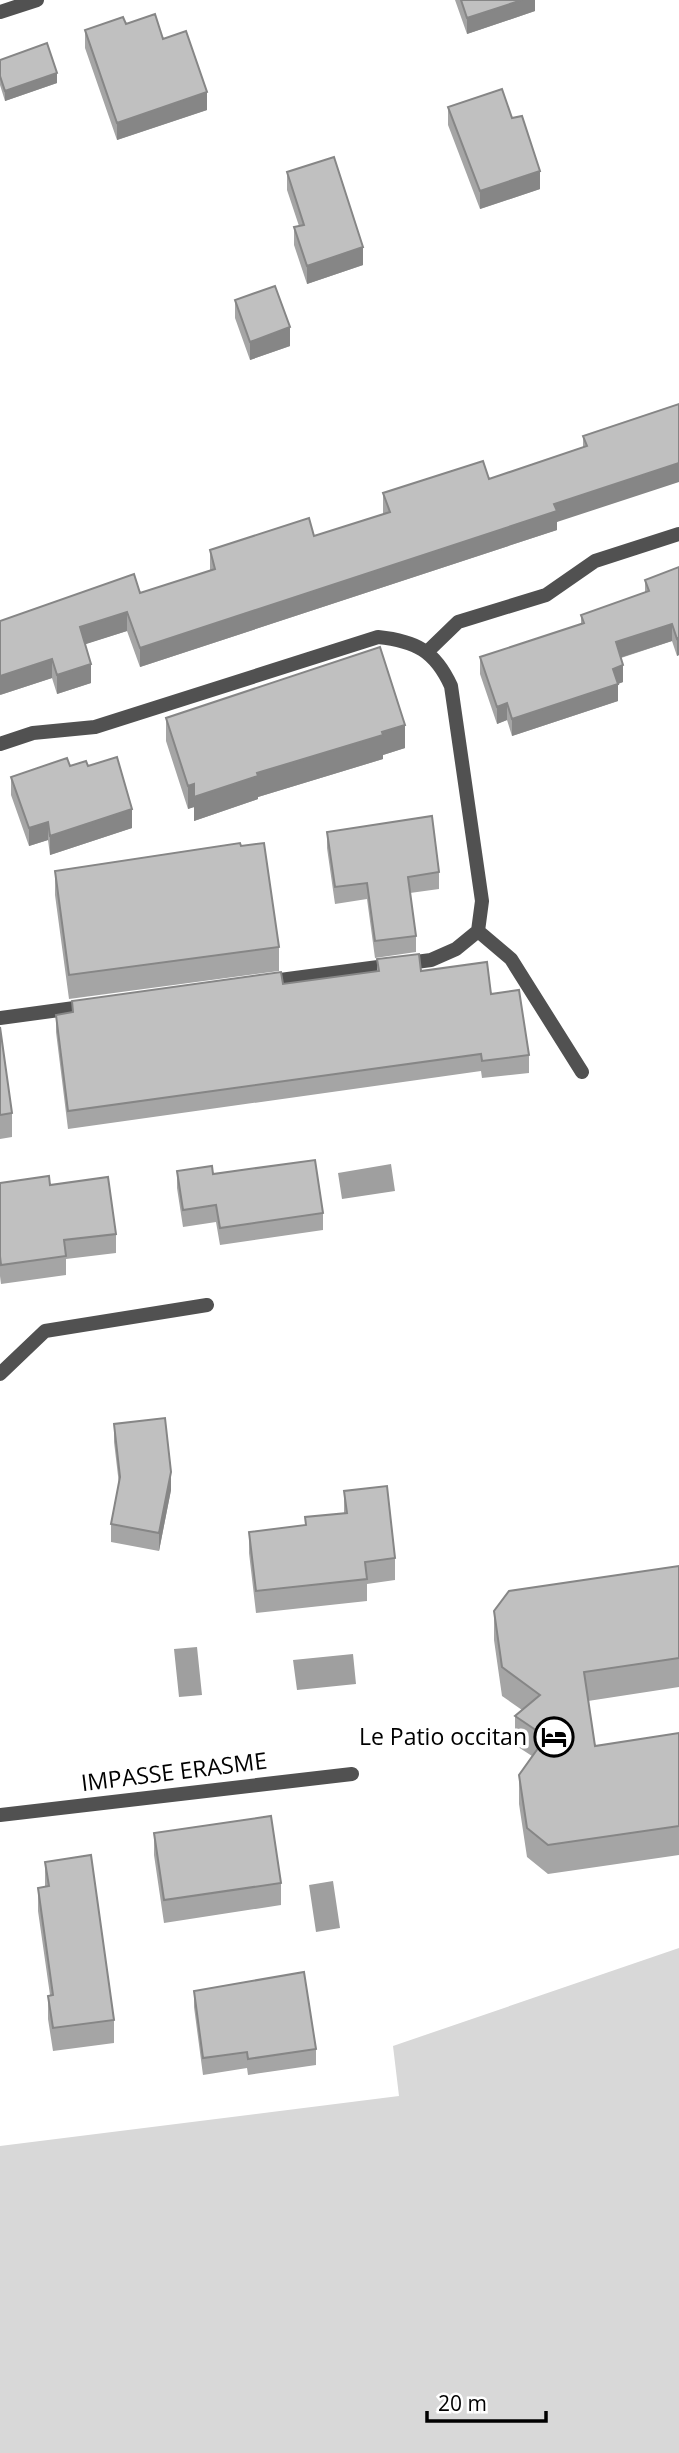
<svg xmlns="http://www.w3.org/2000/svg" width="679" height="2453" viewBox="0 0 679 2453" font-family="'Open Sans',sans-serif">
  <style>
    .green { fill: #d8d8d8 }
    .water { fill: #9f9f9f }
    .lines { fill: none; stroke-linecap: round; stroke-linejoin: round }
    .service { stroke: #515151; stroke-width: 14 }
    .minor { stroke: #515151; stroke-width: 14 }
    .wall { fill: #a5a5a5 }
    .shaded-wall { fill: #868686 }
    .building { fill: #c0c0c0; stroke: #868686; stroke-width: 2 }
    .labels { text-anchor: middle; stroke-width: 7; stroke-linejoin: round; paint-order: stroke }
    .poi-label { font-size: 23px; fill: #000; stroke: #fff; text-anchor: end }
    .street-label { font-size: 23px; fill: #000; stroke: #fff }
  </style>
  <rect width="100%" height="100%" fill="#fff"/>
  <!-- green -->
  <path class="green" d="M679,1948V2453H0V2146L399,2096L393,2046Z"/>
  <!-- water -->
  <path class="water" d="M391,1164L395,1191L342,1199L338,1173Z
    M197,1647L202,1695L179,1697L174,1649Z
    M353,1654L356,1684L297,1690L293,1660Z
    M333,1881L340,1928L316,1932L309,1885Z"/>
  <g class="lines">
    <!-- service -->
    <path class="service" d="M427,652L458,622L546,595L595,561L679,534
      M0,744L33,733L95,727L378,637C416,641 435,651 451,686L482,901L478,931L456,949L431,960L265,982
      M478,931L511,959L582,1072
      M0,1018L89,1006"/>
    <!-- minor -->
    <path class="minor" d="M0,12L37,0
      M0,1374L45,1331L207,1305
      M0,1815L352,1774"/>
  </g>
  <!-- wall -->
  <path class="wall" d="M455,0H535V11L467,34Z
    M126,24L163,39L207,110L117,140L85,48V30Z
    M0,60L57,83L5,101L0,85Z
    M448,107L512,118L540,189L480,209L448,125Z
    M287,172L363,265L307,284L294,245V227L299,226L287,190Z
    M235,300L290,346L250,360L235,318Z
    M679,404L557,522V530L140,667L127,631L85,644L91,683L57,694L52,678L0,695L140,593L210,571V550L314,536L383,514V493L489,479L583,447V436Z
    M679,567V655L677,656L672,641L621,658L623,682L618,684V701L512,736L507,720L497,724L480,674V657L581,624V615L645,593V580Z
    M166,718L405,748L383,755V759L258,797V799L194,821V807L188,809L166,741Z
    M70,766H88L132,828L50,855L48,840L29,846L11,795V777Z
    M327,832L439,872V889L410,893L416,936V952L375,958L367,899L335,904L327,848Z
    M241,846L279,947V971L69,999L55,895V871Z
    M377,959L421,971L491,994L529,1055V1073L482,1078L481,1071L68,1129L56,1032V1015L72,1013V1001L283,984L377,971Z
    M0,1027L12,1113V1137L0,1139Z
    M177,1171L213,1174L323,1213V1230L220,1245L216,1222L183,1227L177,1188Z
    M0,1183L50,1185L116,1234V1253L66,1259V1275L1,1284L0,1276Z
    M114,1424L171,1490L159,1551L111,1542V1524L119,1484L114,1442Z
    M344,1491L395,1558V1580L367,1584V1601L256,1613L249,1553V1532L305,1525V1517L344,1513Z
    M679,1566V1687L588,1701L595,1746L679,1733V1855L548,1874L527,1857L519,1804V1775L532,1756L515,1745V1716L522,1710L502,1696L494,1640V1611Z
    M154,1833L281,1883V1905L164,1923L154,1855Z
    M45,1862L114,2020V2043L53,2051L48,2019V1996L50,1995L38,1911V1888L45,1887Z
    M194,1991L316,2049V2065L248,2075L247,2068L203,2075L194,2007Z"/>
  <!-- shaded-wall -->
  <path class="shaded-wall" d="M522,0H535V11L467,34V18Z
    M57,73V83L5,101V91Z
    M207,92V110L117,140V123Z
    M540,171V189L480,209V191Z
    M363,247V265L307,284V266Z
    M290,327V346L250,360V342Z
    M679,463V482L557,522V530L140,667V648L554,504Z
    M127,612V631L80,646V627Z
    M672,624V641L616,659V642Z
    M679,638V655L677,656V639Z
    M52,659V678L0,695V676Z
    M91,664V683L57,694V675Z
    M623,665V682L615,685L618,684V701L512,736V719L613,669Z
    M507,703V720L497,724V707Z
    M405,725V748L383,755V759L258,797V799L194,821V797L257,773Z
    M194,784V807L188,809V786Z
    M132,809V828L50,855V836Z
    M48,822V840L29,846V828Z
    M171,1472V1490L159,1551V1533Z"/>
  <!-- building -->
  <path class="building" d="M461,0H522L467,18Z
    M155,14L163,39L186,31L207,92L117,123L85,30L123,17L126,24Z
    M47,43L57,73L5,91L0,76V60Z
    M502,89L512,118L522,116L540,171L480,191L448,107Z
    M334,157L363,247L307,266L294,227L304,225L287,172Z
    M275,286L290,327L250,342L235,300Z
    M679,404V463L554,504L557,511L140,648L127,612L80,627L91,664L57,675L52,659L0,676V621L134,574L140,593L215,569L210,550L309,518L314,536L390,512L383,493L483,461L489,479L587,446L583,436Z
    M679,567V638L677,639L672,624L616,642L623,665L613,669L618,684L512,719L507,703L497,707L480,657L584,623L581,615L649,591L645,580Z
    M380,647L405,725L382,732L383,735L257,773L258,776L194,797V784L188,786L166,718Z
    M117,757L132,809L50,836L48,822L29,828L11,777L67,758L70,766L86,761L88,766Z
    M432,816L439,872L408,877L416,936L375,941L367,883L335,887L327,832Z
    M240,843L241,846L264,843L279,947L69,975L55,871Z
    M419,954L421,971L487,962L491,994L519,990L529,1055L482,1061L481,1054L68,1111L56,1015L73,1012L72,1001L281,972L283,984L379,971L377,959Z
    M0,1027L12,1113L0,1115Z
    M315,1160L323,1213L220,1228L216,1205L183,1210L177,1171L212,1166L213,1174Z
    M49,1176L50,1185L108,1177L116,1234L64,1240L66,1256L1,1265L0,1256V1183Z
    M165,1418L171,1472L159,1533L111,1524L120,1477L114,1424Z
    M387,1486L395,1558L365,1562L367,1579L256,1591L249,1532L306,1525L305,1517L347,1513L344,1491Z
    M679,1566V1658L584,1672L595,1746L679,1733V1826L548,1845L527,1828L519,1775L546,1737L515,1716L540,1695L502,1667L494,1611L509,1591Z
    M271,1816L281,1883L164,1900L154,1833Z
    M91,1855L114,2020L53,2028L48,1996L53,1995L38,1888L49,1886L45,1862Z
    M304,1972L316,2049L248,2059L247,2052L203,2058L194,1991Z"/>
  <!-- icons -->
  <defs>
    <g id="hotel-ring" transform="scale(2.0125)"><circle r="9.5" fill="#fff" stroke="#000" stroke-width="1.5"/><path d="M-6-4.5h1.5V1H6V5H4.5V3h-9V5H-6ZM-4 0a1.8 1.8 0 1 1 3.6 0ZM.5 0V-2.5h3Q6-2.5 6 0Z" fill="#000"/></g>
  </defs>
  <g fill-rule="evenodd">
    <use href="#hotel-ring" x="554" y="1737"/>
  </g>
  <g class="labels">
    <!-- poi labels -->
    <g class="poi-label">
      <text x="527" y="1745">Le Patio occitan</text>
    </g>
    <!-- street labels -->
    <g class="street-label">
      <text transform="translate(174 1772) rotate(-7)" y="8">IMPASSE ERASME</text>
    </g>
  </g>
  <!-- scale -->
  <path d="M427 2411v10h119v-10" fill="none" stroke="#000000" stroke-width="3.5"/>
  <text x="438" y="2411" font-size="21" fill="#000000" stroke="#ffffff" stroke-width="5" paint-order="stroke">20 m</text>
</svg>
